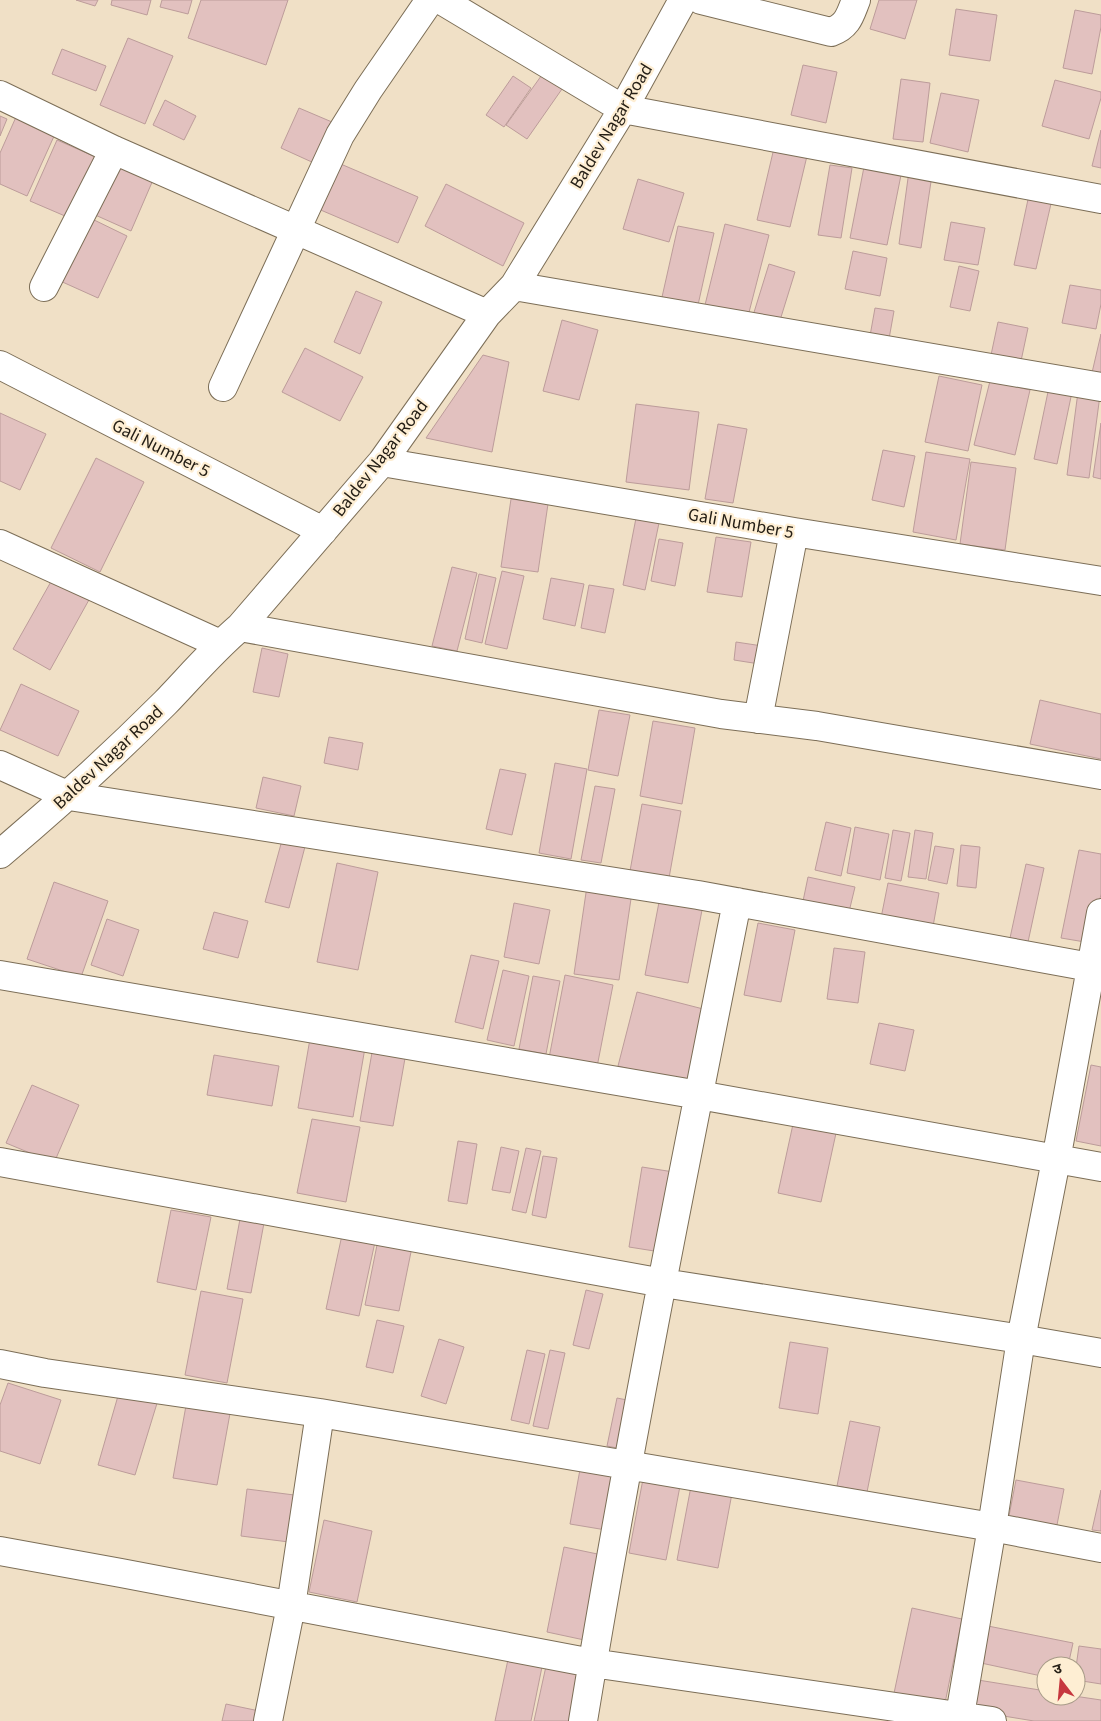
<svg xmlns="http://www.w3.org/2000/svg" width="1101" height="1721" viewBox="0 0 1101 1721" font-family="'Source Sans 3','Noto Sans Devanagari',sans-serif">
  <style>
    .building { fill: #e2c1bf; stroke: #bc9c9a }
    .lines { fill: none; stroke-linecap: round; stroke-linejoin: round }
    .minor-casing { stroke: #7c6e57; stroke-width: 30 }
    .minor { stroke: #fff; stroke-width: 28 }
    .labels { text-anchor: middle; stroke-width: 4.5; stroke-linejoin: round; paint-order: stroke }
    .street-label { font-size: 18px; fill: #262017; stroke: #feeed3 }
  </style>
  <rect width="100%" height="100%" fill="#f0e0c6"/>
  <!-- building -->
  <path class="building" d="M76,0H98L95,6Z
    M112,0H151L147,15L111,5Z
    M162,0H192L188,14L160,7Z
    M201,0H288L266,65L188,38Z
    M879,0H917L905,39L870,29Z
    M956,9L997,15L990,61L949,55Z
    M1075,10L1101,15V27L1092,74L1063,68Z
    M128,38L173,56L145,124L100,105Z
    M62,49L106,66L96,91L52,74Z
    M549,65L569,79L527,139L506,125Z
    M803,65L837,72L826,123L791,115Z
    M513,76L531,88L504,127L486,115Z
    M901,79L930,83L923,142L893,139Z
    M1055,80L1101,92V98L1089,139L1042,126Z
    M941,93L979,100L968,152L930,143Z
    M165,100L196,116L184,140L153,125Z
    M299,108L332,122L314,163L281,148Z
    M0,116L7,119L0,136Z
    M16,117L55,134L27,196L0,184V153Z
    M1101,130V168L1092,166Z
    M57,140L98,158L72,219L30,201Z
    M774,148L807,156L790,227L757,220Z
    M336,162L418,197L398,243L316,208Z
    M115,164L153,180L131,231L93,214Z
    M830,165L852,168L841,238L818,235Z
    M864,167L901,175L887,245L850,238Z
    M909,171L932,175L921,248L899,244Z
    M638,179L684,193L669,242L623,229Z
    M446,184L524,223L503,266L425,226Z
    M1030,190L1053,195L1036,269L1014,265Z
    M88,217L127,236L98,298L58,280Z
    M951,222L985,228L978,265L944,260Z
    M725,224L769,235L747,320L704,309Z
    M678,226L714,233L696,314L660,306Z
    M853,251L887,258L880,296L845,289Z
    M769,264L795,272L777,330L751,322Z
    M959,266L979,271L970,311L950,307Z
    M1070,285L1101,290V304L1096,329L1062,323Z
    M356,291L382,302L360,354L334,342Z
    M875,308L894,311L887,350L868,347Z
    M562,320L598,330L579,400L543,391Z
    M998,322L1028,328L1021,361L991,355Z
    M1101,334V380L1091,377Z
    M305,348L363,377L340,421L282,392Z
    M483,355L509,362L492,452L426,438Z
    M939,376L982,385L968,451L925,442Z
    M990,381L1030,390L1015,455L974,445Z
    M1049,387L1072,392L1057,464L1034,459Z
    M1078,392L1100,395L1089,478L1067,475Z
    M636,404L699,412L689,490L626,482Z
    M0,413L46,434L20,490L0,481Z
    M1101,423V479L1093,477Z
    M718,424L747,429L733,503L705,499Z
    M883,450L915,456L904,507L872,500Z
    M926,452L970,459L956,540L913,532Z
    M96,458L144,482L100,572L51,548Z
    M971,462L1016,468L1005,550L960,544Z
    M511,499L548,504L538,572L501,567Z
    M636,518L659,523L645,590L623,585Z
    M716,537L751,542L742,597L707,592Z
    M659,539L683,543L675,586L651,581Z
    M452,567L477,573L457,651L432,646Z
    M502,571L524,576L507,649L485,644Z
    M479,574L496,578L482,643L465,639Z
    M53,578L90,598L50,670L13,649Z
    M551,578L584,584L575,626L543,619Z
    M589,585L614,589L605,633L581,628Z
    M736,642L769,647L766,665L734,660Z
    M262,648L288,654L279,697L253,692Z
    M21,684L79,711L58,756L0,730Z
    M1040,700L1101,714V759L1030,744Z
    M599,710L630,715L618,776L588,770Z
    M653,721L695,728L682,804L640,796Z
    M329,737L363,743L358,770L324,763Z
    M555,763L587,769L571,859L539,853Z
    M500,769L526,774L512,835L486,829Z
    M263,777L301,786L294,816L256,808Z
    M595,786L615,789L601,863L581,860Z
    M642,804L681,811L669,878L630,871Z
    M826,822L851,828L841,876L815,870Z
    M855,827L889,834L880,880L847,873Z
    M893,830L910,833L901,881L885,878Z
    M915,830L933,833L926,879L908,877Z
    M284,833L307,839L289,908L265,902Z
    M961,845L980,847L976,888L957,886Z
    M935,846L954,849L947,884L928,880Z
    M1079,850L1101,854V894L1091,943L1061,938Z
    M337,863L378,872L358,970L317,962Z
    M1026,864L1044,868L1028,942L1010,938Z
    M808,877L855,887L848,916L802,906Z
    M54,882L108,901L81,977L27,959Z
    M888,883L939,893L932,932L880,923Z
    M587,886L632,892L619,980L574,974Z
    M660,897L703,905L688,983L645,975Z
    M514,903L550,910L539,964L504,957Z
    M214,912L248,921L238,958L203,949Z
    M107,919L139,930L123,976L91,965Z
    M758,923L795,930L781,1002L744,995Z
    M834,948L865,952L858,1003L827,999Z
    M471,955L499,961L483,1029L455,1022Z
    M503,970L529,976L514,1046L487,1040Z
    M565,975L613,985L597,1067L549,1058Z
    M533,976L560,981L546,1054L519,1049Z
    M637,992L711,1011L691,1085L618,1066Z
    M879,1023L914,1030L905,1071L870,1064Z
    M311,1033L366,1042L353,1117L298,1108Z
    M374,1041L407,1047L393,1126L360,1121Z
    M214,1055L279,1066L272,1106L207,1095Z
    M1091,1065L1101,1067V1146L1076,1141Z
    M32,1085L79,1105L54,1163L6,1143Z
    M795,1115L838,1124L821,1202L778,1193Z
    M312,1119L360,1127L346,1202L297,1193Z
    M458,1141L477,1144L467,1204L448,1201Z
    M501,1147L519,1151L510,1193L492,1190Z
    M526,1148L541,1151L526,1213L512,1210Z
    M543,1156L557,1158L546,1218L532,1215Z
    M642,1167L680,1173L667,1253L629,1247Z
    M171,1210L211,1217L196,1290L157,1282Z
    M240,1219L264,1223L251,1293L227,1289Z
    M342,1235L375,1242L359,1316L326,1309Z
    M378,1240L412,1247L399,1311L365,1305Z
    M586,1290L603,1294L589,1349L573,1345Z
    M201,1291L243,1299L227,1383L185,1375Z
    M377,1320L404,1326L393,1373L366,1367Z
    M439,1339L464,1347L446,1404L421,1396Z
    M790,1342L828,1348L818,1414L779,1408Z
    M527,1350L545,1354L529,1424L511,1420Z
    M550,1350L565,1353L548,1429L533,1426Z
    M8,1383L61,1400L40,1464L0,1451V1405Z
    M120,1389L158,1400L135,1475L98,1465Z
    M617,1398L637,1402L627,1450L607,1446Z
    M187,1400L231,1408L217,1485L173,1478Z
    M850,1421L880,1427L867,1492L837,1486Z
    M581,1464L622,1471L612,1531L570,1524Z
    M643,1479L680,1486L666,1560L629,1553Z
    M1016,1480L1064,1489L1056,1530L1008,1521Z
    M692,1481L733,1488L718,1568L677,1560Z
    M247,1489L302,1496L297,1543L241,1536Z
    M1101,1490V1531L1092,1530Z
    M324,1520L372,1531L357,1602L309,1592Z
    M564,1547L607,1556L589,1641L547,1632Z
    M912,1608L962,1619L944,1708L893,1698Z
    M988,1626L1073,1643L1068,1666H1046V1677L981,1663Z
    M1079,1646L1101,1649V1684L1076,1680V1667Z
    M510,1650L544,1657L531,1721H495Z
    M548,1657L590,1666L578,1721H534Z
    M978,1680L1046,1691V1696H1074L1101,1700V1721H1034L973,1711Z
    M226,1704L264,1712L263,1721H222Z"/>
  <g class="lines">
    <!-- minor casing -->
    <g class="minor-casing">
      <path id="minor" d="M441,0L623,109L1101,199
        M701,0L831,32C848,26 850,15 856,0
        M0,95L114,150L487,314
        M514,286L1101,387
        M44,287L114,150
        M0,365L323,531
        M223,387L340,135L368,90L430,0
        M382,462L794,532L1101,581
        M0,544L220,644
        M240,627L721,714L817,726L1101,775
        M758,719L794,532
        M0,765L69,796L698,895L1101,969
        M0,854C57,806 112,756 165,703C190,677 213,650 240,627L382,462L487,314L514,286L623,109L683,0
        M0,975L699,1095L1101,1167
        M0,1162L663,1283L1021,1339L1101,1353
        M0,1364L45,1373L320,1413L992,1527L1101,1548
        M0,1551L121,1573L592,1663L992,1721
        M268,1721L291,1606L320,1413
        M583,1721C628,1447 683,1174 737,902
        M959,1721L992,1527L1021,1339L1056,1160L1101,913"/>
    </g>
    <!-- minor -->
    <use href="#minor" class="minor"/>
  </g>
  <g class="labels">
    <!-- street labels -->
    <g class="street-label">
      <text transform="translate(611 126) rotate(-59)" y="6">Baldev Nagar Road</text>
      <text transform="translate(161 448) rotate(27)" y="6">Gali Number 5</text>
      <text transform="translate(380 458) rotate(-52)" y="6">Baldev Nagar Road</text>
      <text transform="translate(741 523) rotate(10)" y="6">Gali Number 5</text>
      <text transform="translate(108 757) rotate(-43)" y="6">Baldev Nagar Road</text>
    </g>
  </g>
  <!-- north arrow -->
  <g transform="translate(1061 1681) rotate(344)"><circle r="24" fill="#feeed3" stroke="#a89c88"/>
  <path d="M0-4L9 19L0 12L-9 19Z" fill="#c6373e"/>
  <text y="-8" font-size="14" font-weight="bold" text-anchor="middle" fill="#262017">उ</text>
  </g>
</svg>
